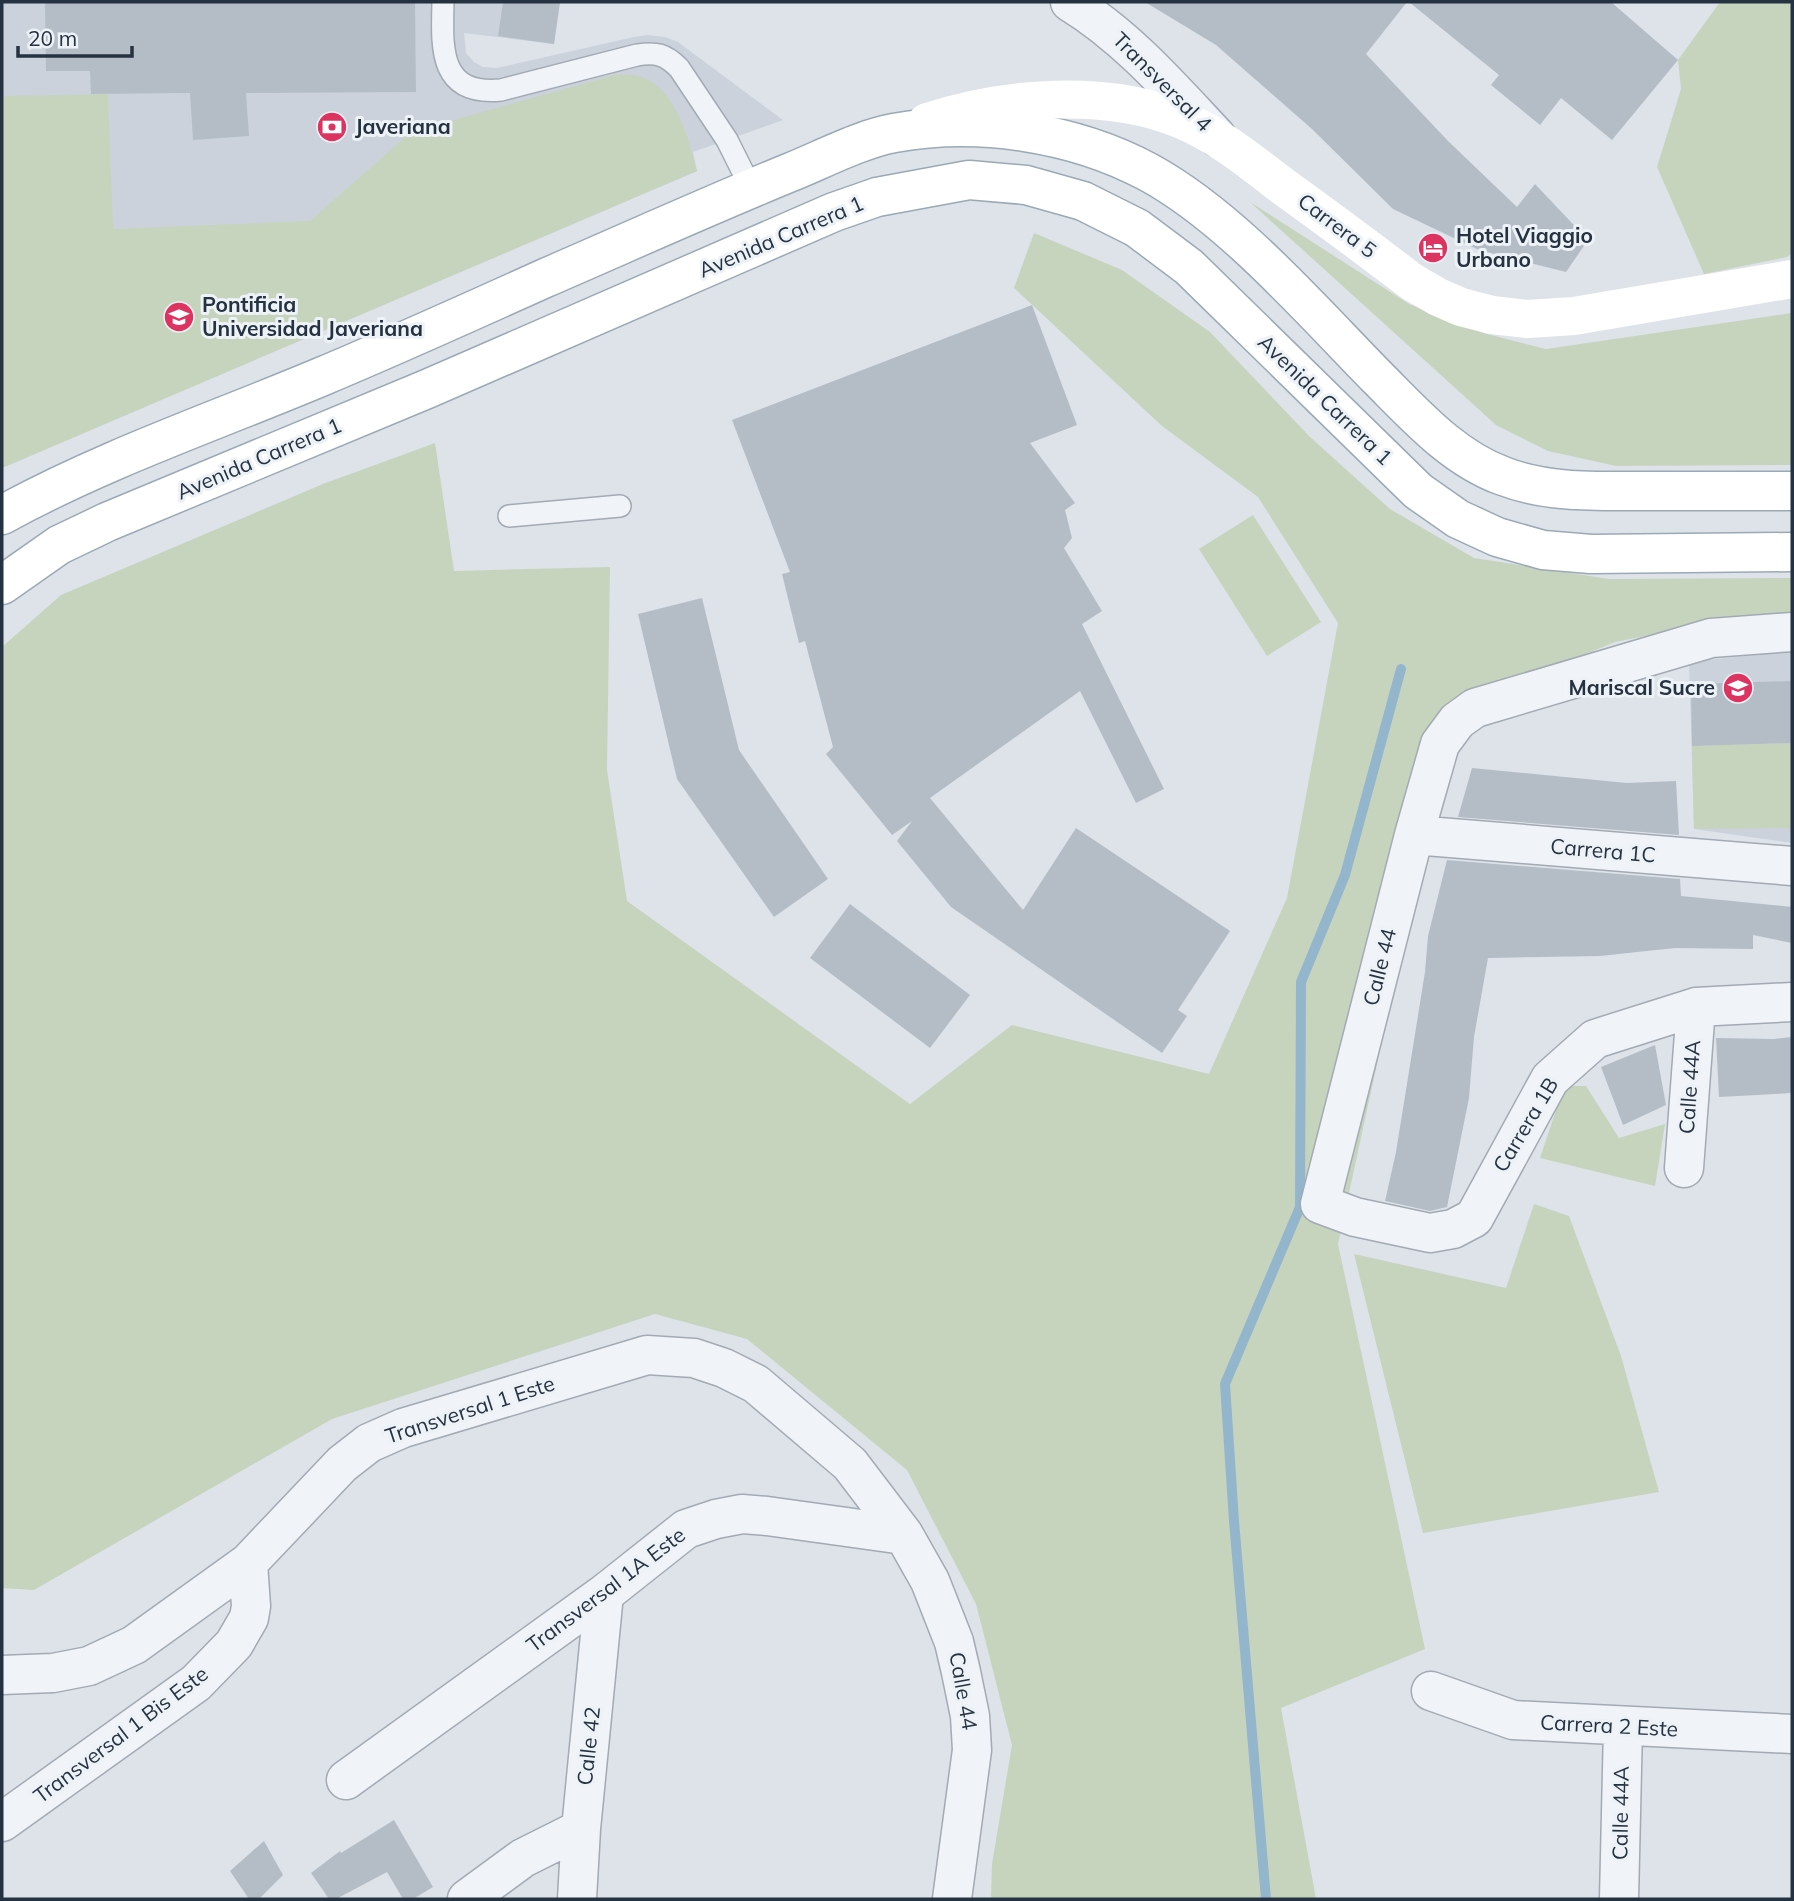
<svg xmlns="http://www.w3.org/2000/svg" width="1794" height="1901" viewBox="0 0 1794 1901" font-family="Mulish,sans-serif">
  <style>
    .built { fill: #cbd2db }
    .green { fill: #c6d4bd }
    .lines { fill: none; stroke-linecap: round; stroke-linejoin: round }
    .stream { stroke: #94b6cd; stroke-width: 10 }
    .building { fill: #b4bdc6 }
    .lane-casing { stroke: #a2aab3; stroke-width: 24 }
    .street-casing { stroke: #a2aab3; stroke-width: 41 }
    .primary-casing { stroke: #9ba9b6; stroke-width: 41 }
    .lane { stroke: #f0f3f7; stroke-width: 21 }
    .street { stroke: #f0f3f7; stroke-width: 38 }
    .secondary { stroke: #fff; stroke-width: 38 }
    .primary { stroke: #fff; stroke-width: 38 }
    .labels { text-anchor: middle; stroke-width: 6; stroke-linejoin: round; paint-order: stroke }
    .street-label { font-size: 21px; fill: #253241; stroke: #edf2f6 }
    .poi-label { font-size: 21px; font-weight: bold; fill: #253241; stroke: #edf2f6; text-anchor: start }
  </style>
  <rect width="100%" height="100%" fill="#dde3e9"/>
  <!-- built -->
  <path class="built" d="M2,2H560L554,44L464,33L466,53L474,62L483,67L497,68L634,37L648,35L665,37L678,42L783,120L693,152L697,171L2,468Z
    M1792,651V843L1694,829L1689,662Z"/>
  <!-- green -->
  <path class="green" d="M1720,2H1790L1792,12V253L1787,257L1704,274L1657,167L1681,89L1678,60Z
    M614,75C623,75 632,74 642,77C676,89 689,140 697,171L2,468V96L108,94L113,229L310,221L411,132Z
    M1250,202L1409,304L1483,333L1546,349L1792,313V465L1616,466L1548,451L1496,425Z
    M1034,233L1122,270L1210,332L1310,437L1390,509L1474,558L1609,579L1792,578V618L1706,624L1615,642L1454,708L1338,1244L1425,1649L1281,1708L1316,1899H991L992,1864L1012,1745L976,1604L907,1470L747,1339L655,1314L332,1419L34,1590L2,1588V647L61,595L323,484L435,443L454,571L610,567L607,770L627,901L910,1104L1012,1025L1209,1074L1287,898L1338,623L1258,497L1162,426L1014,288Z
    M1253,515L1321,622L1267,656L1199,549Z
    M1792,743V828L1694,829L1692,746Z
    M1564,1086H1586L1619,1138L1665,1124L1655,1186L1540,1158Z
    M1534,1204L1569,1216L1621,1356L1659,1492L1423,1533L1354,1254L1506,1288Z"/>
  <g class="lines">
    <!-- stream -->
    <path class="stream" d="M1266,1899L1234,1521L1225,1384L1300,1207L1301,982L1345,875L1401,669"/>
  </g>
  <!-- building -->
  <path class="building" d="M45,2H415L416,92L246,93L249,136L193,140L190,93L91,94L90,71H46Z
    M503,2H560L554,44L498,36Z
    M1145,2H1407L1366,54L1448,141L1517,207L1535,184L1588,240L1566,272L1479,250L1393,209L1312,129L1216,45Z
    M1409,2H1611L1678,60L1612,140L1561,98L1540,125L1491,85L1499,75Z
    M1032,305L1077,425L1030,443L1075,503L1065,510L1072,538L1064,548L1102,611L1082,624L1164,789L1136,803L1080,691L930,798L1023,910L1076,828L1230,931L1178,1010L1187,1016L1162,1053L951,907L897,841L912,821L892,835L826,754L833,747L805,641L799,643L782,574L790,572L732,420Z
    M702,598L739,750L828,879L774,917L677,779L638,614Z
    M1792,681V743L1692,746L1691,684Z
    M1472,768L1627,783L1676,781L1679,835L1458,817Z
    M1447,860L1680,879L1681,896L1792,907V943L1753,935V949L1675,948L1600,956L1488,958L1474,1037L1469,1098L1447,1207L1430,1211L1385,1201L1396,1152L1425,972L1428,936Z
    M850,904L970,995L930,1048L810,958Z
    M1792,1037V1093L1719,1097L1716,1038L1774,1039Z
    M1655,1045L1666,1105L1623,1125L1601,1067Z
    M394,1820L433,1887L413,1899H403L387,1872L336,1899H329L311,1873L340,1851L341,1853Z
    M264,1841L283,1875L259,1899H249L230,1871Z"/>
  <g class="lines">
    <!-- lane casing -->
    <g class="lane-casing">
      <path id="lane" d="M443,2C442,47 438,96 501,90L637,55C656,52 665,54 679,68L727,140L751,188
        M509,516L620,506"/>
    </g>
    <!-- street casing -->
    <g class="street-casing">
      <path id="street" d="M1070,2C1127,37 1171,88 1217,137
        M1792,632L1711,638L1475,708L1457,721L1440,744L1414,835L1320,1204L1355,1217L1430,1233L1453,1229L1474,1218L1550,1079L1595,1039L1696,1007L1792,1002
        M1414,835L1792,866
        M1684,1168L1696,1007
        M2,1675L53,1673L89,1666L134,1645L248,1563L342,1464L369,1443L403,1428L647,1355L694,1358L724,1368L756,1384L850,1464L904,1535L930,1581L954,1642L961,1672L970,1716L972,1750L952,1899
        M1431,1691L1513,1720L1792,1734
        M346,1780L604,1594L686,1529L716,1519L742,1514L767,1516L904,1535
        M2,1822L196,1683L234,1644L249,1618L251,1606L248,1563
        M467,1899L523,1858L581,1829
        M577,1899L581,1829L604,1594
        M1619,1899L1623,1727"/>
    </g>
    <!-- primary casing -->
    <g class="primary-casing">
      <path id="primary" d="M2,515C104,459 216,421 323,376C397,345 470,312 543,279C626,243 708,206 791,172C823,159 861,139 894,133C978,118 1073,132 1148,172C1231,217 1311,310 1378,378C1415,415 1453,458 1503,476C1547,493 1596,491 1642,491C1692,491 1742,491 1792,491
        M2,585L59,545L107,522L427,389L834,212L877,197L969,180L1026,185L1083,201L1137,228L1189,267L1418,491L1458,519L1497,537L1543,550L1591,554L1792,552"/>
    </g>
    <!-- lane -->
    <use href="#lane" class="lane"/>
    <!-- street -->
    <use href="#street" class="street"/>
    <!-- secondary -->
    <path class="secondary" d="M927,122C1004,97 1106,88 1182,120C1220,136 1251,162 1284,187C1327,218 1370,250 1412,282L1438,297L1461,307L1492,315L1528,319L1574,316L1792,279"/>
    <!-- primary -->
    <use href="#primary" class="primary"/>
  </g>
  <!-- icons -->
  <defs>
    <g id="bank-disc" transform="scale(1.575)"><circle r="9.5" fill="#dd3361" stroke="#edf2f6"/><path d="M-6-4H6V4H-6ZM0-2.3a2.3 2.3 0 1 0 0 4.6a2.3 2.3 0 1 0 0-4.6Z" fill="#fff"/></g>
    <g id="hotel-disc" transform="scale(1.575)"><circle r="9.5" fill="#dd3361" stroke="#edf2f6"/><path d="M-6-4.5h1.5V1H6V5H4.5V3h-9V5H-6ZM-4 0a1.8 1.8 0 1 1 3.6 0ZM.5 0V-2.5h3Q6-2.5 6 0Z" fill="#fff"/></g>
    <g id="university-disc" transform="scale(1.575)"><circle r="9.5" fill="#dd3361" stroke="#edf2f6"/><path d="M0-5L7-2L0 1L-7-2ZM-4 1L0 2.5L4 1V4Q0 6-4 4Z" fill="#fff"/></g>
    <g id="school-disc" transform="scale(1.575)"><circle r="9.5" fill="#dd3361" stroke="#edf2f6"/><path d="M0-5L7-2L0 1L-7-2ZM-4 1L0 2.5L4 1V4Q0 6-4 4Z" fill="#fff"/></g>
  </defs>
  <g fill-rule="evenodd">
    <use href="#bank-disc" x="332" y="127"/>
    <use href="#hotel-disc" x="1433" y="248"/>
    <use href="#university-disc" x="179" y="317"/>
    <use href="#school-disc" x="1738" y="688"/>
  </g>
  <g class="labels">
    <!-- street labels -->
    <g class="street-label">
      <text transform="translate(1162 82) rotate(45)" y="7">Transversal 4</text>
      <text transform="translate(1337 226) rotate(37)" y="7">Carrera 5</text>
      <text transform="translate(781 237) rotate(-23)" y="7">Avenida Carrera 1</text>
      <text transform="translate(1325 400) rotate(44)" y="7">Avenida Carrera 1</text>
      <text transform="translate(259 459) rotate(-23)" y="7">Avenida Carrera 1</text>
      <text transform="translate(1603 851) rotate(5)" y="7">Carrera 1C</text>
      <text transform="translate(1380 967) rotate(-76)" y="7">Calle 44</text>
      <text transform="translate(1690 1087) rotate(-86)" y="7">Calle 44A</text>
      <text transform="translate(1526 1125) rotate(-59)" y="7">Carrera 1B</text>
      <text transform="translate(470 1410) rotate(-18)" y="7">Transversal 1 Este</text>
      <text transform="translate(606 1590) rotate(-37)" y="7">Transversal 1A Este</text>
      <text transform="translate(963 1691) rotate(80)" y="7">Calle 44</text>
      <text transform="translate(1609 1726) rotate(3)" y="7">Carrera 2 Este</text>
      <text transform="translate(121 1735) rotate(-37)" y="7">Transversal 1 Bis Este</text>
      <text transform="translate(589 1746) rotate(-84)" y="7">Calle 42</text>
      <text transform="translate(1621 1813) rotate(-89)" y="7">Calle 44A</text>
    </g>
    <!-- poi labels -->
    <g class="poi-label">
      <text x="355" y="134">Javeriana</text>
      <text x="1456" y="243">Hotel Viaggio<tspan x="1456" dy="24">Urbano</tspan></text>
      <text x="202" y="312">Pontificia<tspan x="202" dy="24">Universidad Javeriana</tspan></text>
      <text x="1715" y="695" text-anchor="end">Mariscal Sucre</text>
    </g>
  </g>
  <!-- border -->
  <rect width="1794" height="1901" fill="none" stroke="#253241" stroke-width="7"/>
  <!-- scale -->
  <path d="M18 46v10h114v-10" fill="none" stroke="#253241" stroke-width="3.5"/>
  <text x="28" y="46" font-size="21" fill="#253241" stroke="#edf2f6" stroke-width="5" paint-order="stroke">20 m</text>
</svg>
